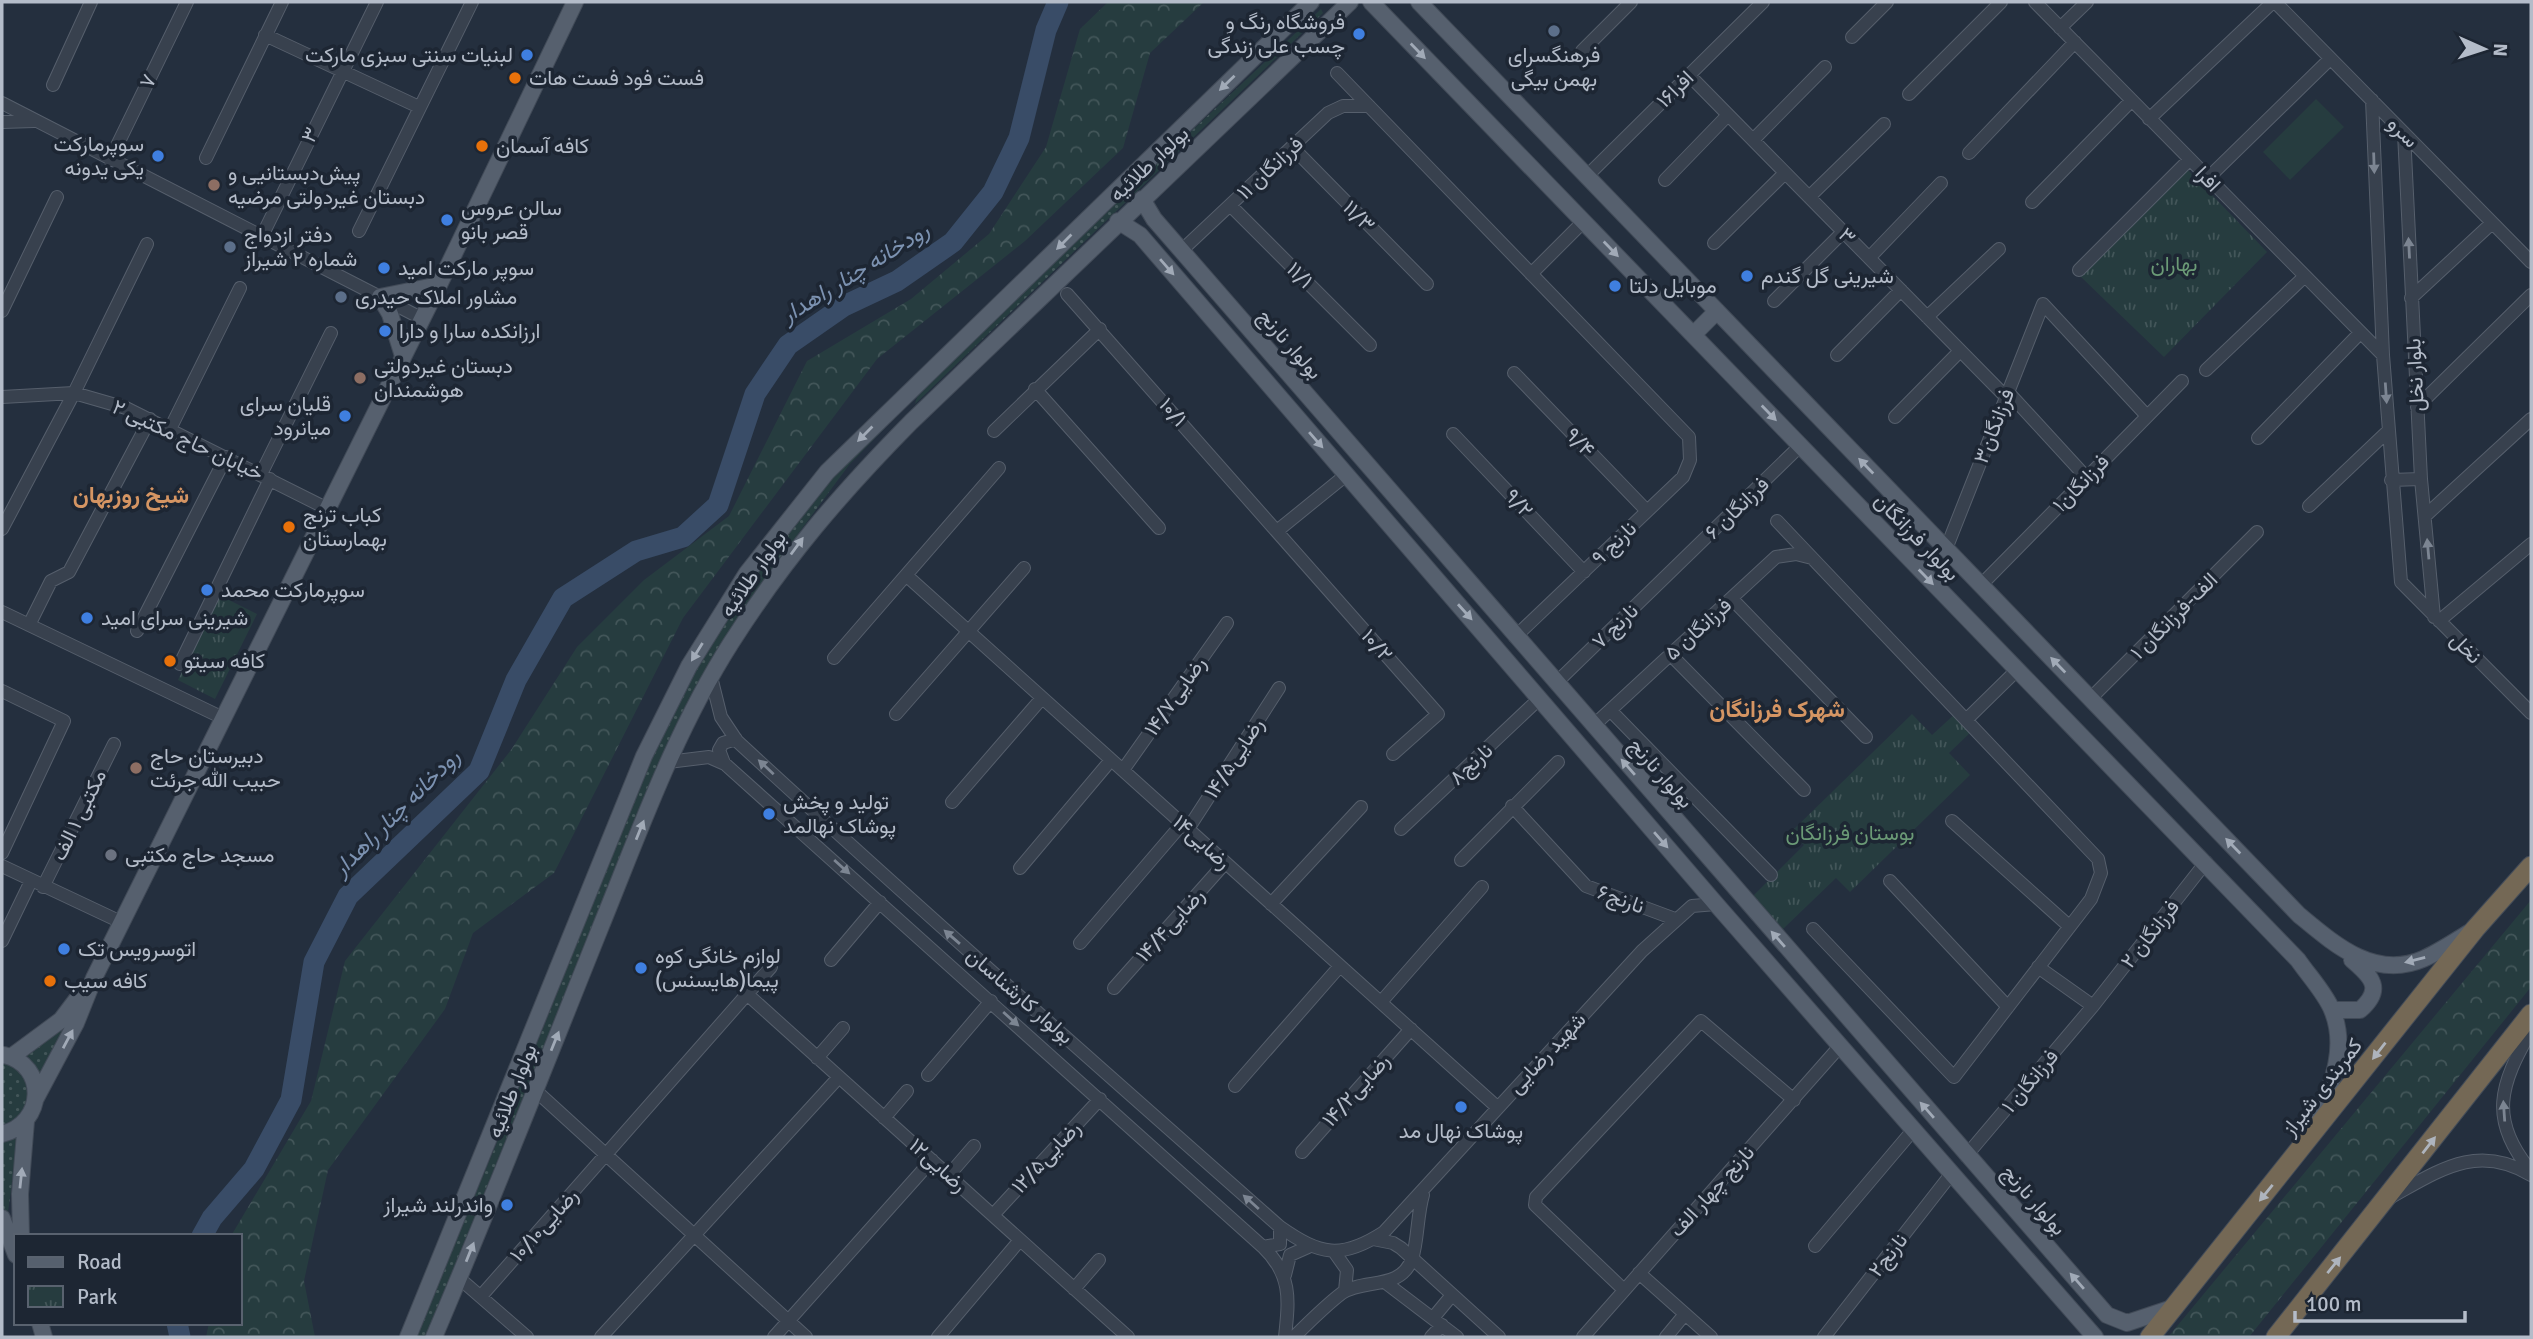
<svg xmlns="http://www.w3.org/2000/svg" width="2533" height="1339" viewBox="0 0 2533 1339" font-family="Signika,Vazirmatn,sans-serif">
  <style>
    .grass { fill: url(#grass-dots) }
    .forest { fill: url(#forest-crowns) }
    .park { fill: url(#park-tufts) }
    .pitch { fill: #263c3f }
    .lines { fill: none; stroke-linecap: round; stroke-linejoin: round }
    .river { stroke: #394c67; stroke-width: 21 }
    .minor-casing { stroke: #565f6c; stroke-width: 14 }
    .major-casing { stroke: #414a57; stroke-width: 18 }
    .highway-casing { stroke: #434c59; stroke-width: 21 }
    .minor { stroke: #38414e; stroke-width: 12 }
    .major { stroke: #56606e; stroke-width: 16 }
    .highway { stroke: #746855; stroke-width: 19 }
    .oneway { fill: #a1aab7 }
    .oneway2 { fill: #7c8592 }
    .oneway3 { fill: #aeb4bd }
    .service-dot { fill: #5c6f8a; stroke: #1d2633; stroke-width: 2.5 }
    .shop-dot { fill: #3f7fe0; stroke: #1d2633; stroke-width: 2.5 }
    .food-dot { fill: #e8710a; stroke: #1d2633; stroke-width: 2.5 }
    .education-dot { fill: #8d6e63; stroke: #1d2633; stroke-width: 2.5 }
    .worship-dot { fill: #6b7280; stroke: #1d2633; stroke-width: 2.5 }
    .labels { text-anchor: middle; stroke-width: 7; stroke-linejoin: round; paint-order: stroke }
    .poi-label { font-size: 21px; fill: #b4bcc9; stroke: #1d2633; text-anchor: start }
    .street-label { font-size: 21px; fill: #b4bcc9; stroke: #1d2633 }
    .park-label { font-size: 21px; fill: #6b9a76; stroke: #1d2633 }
    .water-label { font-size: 23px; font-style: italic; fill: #7c92b1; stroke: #1d2633 }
    .neighbourhood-label { font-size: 23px; font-weight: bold; fill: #d59563; stroke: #1d2633 }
  </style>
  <defs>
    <pattern id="grass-dots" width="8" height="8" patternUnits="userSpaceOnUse" patternTransform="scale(1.75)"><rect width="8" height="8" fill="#263c3f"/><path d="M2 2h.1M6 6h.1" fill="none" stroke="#435659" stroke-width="1.8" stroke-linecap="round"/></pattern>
    <pattern id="forest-crowns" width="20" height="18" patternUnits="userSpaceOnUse" patternTransform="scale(1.75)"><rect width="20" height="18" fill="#263c3f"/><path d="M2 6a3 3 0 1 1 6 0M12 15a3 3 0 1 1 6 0" fill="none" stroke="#435659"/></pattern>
    <pattern id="park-tufts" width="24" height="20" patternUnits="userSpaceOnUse" patternTransform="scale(1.75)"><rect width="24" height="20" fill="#263c3f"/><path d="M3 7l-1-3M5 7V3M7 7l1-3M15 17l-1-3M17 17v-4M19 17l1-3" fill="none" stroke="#435659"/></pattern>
  </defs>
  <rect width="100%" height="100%" fill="#242f3e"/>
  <!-- grass -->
  <path class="grass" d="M1321,9L1323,13L915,404L917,397L1048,266Z
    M882,425L885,428L849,465L747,603L696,689L657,767L426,1337H416L505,1123L656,746L696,666L759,567L836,472Z
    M61,1027L66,1028L44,1072L40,1073L23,1051Z
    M2,1061C37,1076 38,1113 2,1127Z
    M14,1138L18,1141L7,1219L2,1205V1141Z"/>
  <!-- forest -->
  <path class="forest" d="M1108,2H1204L1150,53L1123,148L1025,241L877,359L683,618L554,873L473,933L445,1009L328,1170L304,1281L315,1337H206L209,1323H240V1236H231L311,1101L345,961L511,750L577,647L644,580L729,516L807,361L911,299L989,234L1046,147L1080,29Z
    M2531,900V987L2249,1337H2168Z"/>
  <!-- park -->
  <path class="park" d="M2186,168L2267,252L2164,357L2080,276Z
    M219,595L257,614L215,699L178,680Z
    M1956,713L1973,730L1949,753L1970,775L1850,892L1836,878L1783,929L1752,897L1804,845L1791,832L1912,714L1932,735Z"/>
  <!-- pitch -->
  <path class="pitch" d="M2316,99L2344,127L2290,180L2263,152Z"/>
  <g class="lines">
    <!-- river -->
    <path class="river" d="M202,1236L212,1218L254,1169L291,1100L314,962L348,896L479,771L516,680L563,598L636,551L683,537L718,505L755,394L788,345L844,306L897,281L953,242L993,192L1019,138L1046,30L1058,2
      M177,1323L180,1337"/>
    <!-- minor casing -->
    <g class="minor-casing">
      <path id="minor" d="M2035,2L2383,355
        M2275,2L2531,262
        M2060,28L2087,2
        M265,35L419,107
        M1852,37L1887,2
        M1582,51L1631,2
        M1337,73L1689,437L1690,460L1683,477L1515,637
        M1689,75L2006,397
        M53,85L91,2
        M1909,94L2001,2
        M2372,100L2383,355L2401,582L2531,713
        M2,103L421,318
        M2149,119L2273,2
        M2,122L34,121
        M2404,133L2421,479L2434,617
        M1753,140L1825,67
        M1292,147L1427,284
        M1969,153L2075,42
        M206,158L282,2
        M110,160L187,2
        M1587,176L1763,2
        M2208,178L2330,59
        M1665,180L1728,115
        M1809,197L1884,124
        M2032,202L2131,101
        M1230,205L1370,345
        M359,231L472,2
        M261,238L377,2
        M1714,243L1785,173
        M1181,251L1328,113L1343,106H1369
        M1869,258L1941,183
        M2079,270L2189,160
        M1531,274L1584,221
        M1067,294L1438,714L1393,754
        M2411,298L2492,223
        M1774,301L1843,232
        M2,311L57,197
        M1927,317L1999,249
        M1837,355L1901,290
        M2206,370L2304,277
        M1514,373L1647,511
        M1035,389L1159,528
        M2007,391L2086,477
        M2,397L74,393L126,408L326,508
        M2417,407L2531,295
        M1895,417L1960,351
        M170,429L240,288
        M994,431L1100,329
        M1453,434L1584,572
        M2258,438L2360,333
        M261,474L331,333
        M2391,480L2421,479
        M2309,506L2388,431
        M2425,516L2531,419
        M1777,521L2098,859L2101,873L2091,899L1954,1077L1813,929
        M2,529L74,393L147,244
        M1277,531L1346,475
        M1946,549L2043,304L2147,416
        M907,576L1497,1107
        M1981,585L2182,381
        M1732,599L1866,737
        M2,612L223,718
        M2439,621L2531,544
        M29,625L51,581L69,572L150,419
        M137,631L226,457
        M1670,654L1804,790
        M834,658L999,468
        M180,664L270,479
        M711,677L721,717L737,741C916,906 1098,1066 1280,1227C1320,1255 1341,1260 1384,1232L1642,951L1692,906L1716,904
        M1556,683L1800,446
        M2,691L64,721L2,853
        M2090,699L2257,532
        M1610,710L1771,875
        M896,714L1024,568
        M1966,720L2016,671
        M1593,726L1776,557L1796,554L1812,558
        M668,762L709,757L725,764L1263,1247C1292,1275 1289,1299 1285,1337
        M724,763L719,750L723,743L736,739
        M1123,770L1227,623
        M952,802L1042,698
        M1512,806L1586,886L1675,919
        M1952,821L2069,926
        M1188,829L1279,688
        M1401,829L1540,698
        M1461,860L1558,762
        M2,866L123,923
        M1020,868L1111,760
        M1890,881L2008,1007
        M43,887L114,744
        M1271,904L1361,807
        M2,941L31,881
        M1080,943L1182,824
        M831,960L880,902
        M2038,967L2093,1006
        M1114,988L1225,863
        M747,994L1128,1337
        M1381,1002L1482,887
        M817,1058L843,1028
        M928,1075L991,1001
        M1235,1086L1340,966
        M535,1090L806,1337
        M884,1118L907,1091
        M1302,1152L1411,1029
        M1966,1156L2093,1006L2206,862
        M2531,1171C2488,1120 2500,1084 2531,1031
        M949,1175L974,1146
        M2391,1197C2440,1170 2477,1143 2531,1175
        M993,1215L1100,1099
        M1373,1239L1393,1243L1401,1248L1499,1337
        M1815,1246L1914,1129
        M1263,1247L1280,1244V1227
        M1335,1253L1347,1270L1345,1291
        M1639,1273L1711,1337
        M1285,1275L1290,1255L1308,1247
        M459,1278L527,1337
        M1386,1283L1457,1337
        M1074,1289L1099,1260
        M1624,1290L1535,1205L1536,1197L1701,1021L1794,1100
        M482,1295L771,967
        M1433,1318L1452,1295
        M601,1337L839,1077
        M774,1337L932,1160
        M938,1337L1020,1240
        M1294,1337C1309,1322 1325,1306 1342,1293C1364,1278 1400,1291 1412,1259C1418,1241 1417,1215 1423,1195
        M1431,1337L1442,1325
        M1583,1337L1841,1045
        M1666,1337L1685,1314
        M1824,1337L1952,1173"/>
    </g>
    <!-- major casing -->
    <g class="major-casing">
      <path id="major" d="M1371,2L2298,960C2309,976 2325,993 2332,1010C2348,1048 2331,1086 2317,1121
        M1419,2L2299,915C2334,944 2374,980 2423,959C2439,952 2455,941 2470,932
        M1142,199L1154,219L2107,1315L2127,1323L2175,1307
        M1118,221L1140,235L1716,904L2095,1337
        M1694,334L1717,311
        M403,356L390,314L380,297L439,285
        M2332,1010H2360C2384,989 2372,977 2352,960
        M11,1057L61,1020L83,991
        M36,1098L76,1023L94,978L439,285L575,2
        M2,1134C45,1124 48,1065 4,1055
        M2,1218L16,1255
        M21,1236L20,1194L26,1121
        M40,1323L44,1337
        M408,1337L644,756L689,666L747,573L827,472L1311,2
        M434,1337C492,1201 546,1063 601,926C640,830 675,731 731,643C785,558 841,493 911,422L1350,2"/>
    </g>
    <!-- highway casing -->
    <g class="highway-casing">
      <path id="highway" d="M2150,1337L2475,929L2531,866
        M2276,1337L2531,1014"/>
    </g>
    <!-- minor -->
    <use href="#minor" class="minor"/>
    <!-- major -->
    <use href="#major" class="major"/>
    <!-- highway -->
    <use href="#highway" class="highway"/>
  </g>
  <!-- one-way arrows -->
  <defs><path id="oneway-solid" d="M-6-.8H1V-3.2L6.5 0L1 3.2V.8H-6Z" transform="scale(1.75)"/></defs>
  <g class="oneway">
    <use href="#oneway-solid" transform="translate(1418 51) rotate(46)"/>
    <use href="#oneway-solid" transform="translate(1227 83) rotate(136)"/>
    <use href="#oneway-solid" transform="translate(1064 242) rotate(135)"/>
    <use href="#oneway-solid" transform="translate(1611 249) rotate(46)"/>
    <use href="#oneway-solid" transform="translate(1167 267) rotate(49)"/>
    <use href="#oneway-solid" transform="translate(1769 413) rotate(46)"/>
    <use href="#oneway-solid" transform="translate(865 434) rotate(135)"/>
    <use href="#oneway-solid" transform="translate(1316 440) rotate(49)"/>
    <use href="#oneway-solid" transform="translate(1866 466) rotate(-134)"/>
    <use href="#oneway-solid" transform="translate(797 546) rotate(-54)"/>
    <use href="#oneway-solid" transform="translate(1926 577) rotate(46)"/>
    <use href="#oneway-solid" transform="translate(1465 612) rotate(48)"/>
    <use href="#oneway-solid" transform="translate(697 652) rotate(122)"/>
    <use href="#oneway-solid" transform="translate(2058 665) rotate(-134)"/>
    <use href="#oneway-solid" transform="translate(1628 767) rotate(-131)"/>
    <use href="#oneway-solid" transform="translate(640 830) rotate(-68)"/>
    <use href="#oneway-solid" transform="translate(1661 840) rotate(49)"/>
    <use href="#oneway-solid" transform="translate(2233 846) rotate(-134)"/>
    <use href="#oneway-solid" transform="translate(1778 939) rotate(-131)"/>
    <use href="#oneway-solid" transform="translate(2415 960) rotate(166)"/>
    <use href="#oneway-solid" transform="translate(68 1039) rotate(-62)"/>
    <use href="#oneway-solid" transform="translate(555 1041) rotate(-68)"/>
    <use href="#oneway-solid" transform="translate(1927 1110) rotate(-131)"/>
    <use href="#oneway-solid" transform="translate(21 1178) rotate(-84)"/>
    <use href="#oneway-solid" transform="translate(470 1252) rotate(-68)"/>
    <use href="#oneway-solid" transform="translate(2077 1281) rotate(-131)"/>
  </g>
  <g class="oneway2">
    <use href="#oneway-solid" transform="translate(2374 163) rotate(88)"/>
    <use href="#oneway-solid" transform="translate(2409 248) rotate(-93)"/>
    <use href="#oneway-solid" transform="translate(2386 393) rotate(86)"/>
    <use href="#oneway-solid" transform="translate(2428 549) rotate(-95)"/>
    <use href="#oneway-solid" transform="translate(766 767) rotate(-137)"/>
    <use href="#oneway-solid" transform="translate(842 867) rotate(42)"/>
    <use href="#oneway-solid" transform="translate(952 937) rotate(-139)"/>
    <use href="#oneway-solid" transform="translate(1011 1019) rotate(42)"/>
    <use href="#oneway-solid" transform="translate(2504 1111) rotate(-94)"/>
    <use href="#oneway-solid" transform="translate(1251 1202) rotate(-138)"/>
  </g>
  <g class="oneway3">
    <use href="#oneway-solid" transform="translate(2379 1051) rotate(128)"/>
    <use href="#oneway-solid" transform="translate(2429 1145) rotate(-52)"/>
    <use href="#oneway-solid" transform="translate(2266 1193) rotate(129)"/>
    <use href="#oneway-solid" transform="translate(2334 1265) rotate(-51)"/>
  </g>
  <!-- markers -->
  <g class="service-dot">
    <circle cx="1554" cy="31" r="7"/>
    <circle cx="230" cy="247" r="7"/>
    <circle cx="341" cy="297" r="7"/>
  </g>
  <g class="shop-dot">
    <circle cx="1359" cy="34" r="7"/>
    <circle cx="527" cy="55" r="7"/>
    <circle cx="158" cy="156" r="7"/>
    <circle cx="447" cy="220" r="7"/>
    <circle cx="384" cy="268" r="7"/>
    <circle cx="1747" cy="276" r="7"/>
    <circle cx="1615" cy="286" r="7"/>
    <circle cx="385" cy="331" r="7"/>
    <circle cx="345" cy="416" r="7"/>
    <circle cx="207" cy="590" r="7"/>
    <circle cx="87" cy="618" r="7"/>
    <circle cx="769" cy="814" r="7"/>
    <circle cx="64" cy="949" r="7"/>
    <circle cx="641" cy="968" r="7"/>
    <circle cx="1461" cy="1107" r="7"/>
    <circle cx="507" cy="1205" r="7"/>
  </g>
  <g class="food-dot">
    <circle cx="515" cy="78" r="7"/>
    <circle cx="482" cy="146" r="7"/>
    <circle cx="289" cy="527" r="7"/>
    <circle cx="170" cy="661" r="7"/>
    <circle cx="50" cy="981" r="7"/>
  </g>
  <g class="education-dot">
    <circle cx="214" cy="185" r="7"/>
    <circle cx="360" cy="378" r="7"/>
    <circle cx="136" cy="768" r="7"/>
  </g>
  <circle class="worship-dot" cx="111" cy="855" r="7"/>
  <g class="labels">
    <!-- poi labels -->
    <g class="poi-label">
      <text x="1345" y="29" text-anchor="end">فروشگاه رنگ و<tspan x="1345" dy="24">چسب علی زندگی</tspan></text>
      <text x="513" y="62" text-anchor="end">لبنیات سنتی سبزی مارکت</text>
      <text x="1554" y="62" text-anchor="middle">فرهنگسرای<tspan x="1554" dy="24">بهمن بیگی</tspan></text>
      <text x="529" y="85">فست فود فست هات</text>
      <text x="144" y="151" text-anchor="end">سوپرمارکت<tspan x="144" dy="24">یکی یدونه</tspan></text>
      <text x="496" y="153">کافه آسمان</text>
      <text x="228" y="180">پیش‌دبستانیی و<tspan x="228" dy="24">دبستان غیردولتی مرضیه</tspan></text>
      <text x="461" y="215">سالن عروس<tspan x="461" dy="24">قصر بانو</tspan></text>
      <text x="244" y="242">دفتر ازدواج<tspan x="244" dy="24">شماره ۲ شیراز</tspan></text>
      <text x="398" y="275">سوپر مارکت امید</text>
      <text x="1761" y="283">شیرینی گل گندم</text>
      <text x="1629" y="293">موبایل دلتا</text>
      <text x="355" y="304">مشاور املاک حیدری</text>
      <text x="399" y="338">ارزانکده سارا و دارا</text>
      <text x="374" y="373">دبستان غیردولتی<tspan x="374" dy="24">هوشمندان</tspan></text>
      <text x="331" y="411" text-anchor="end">قلیان سرای<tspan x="331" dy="24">میانرود</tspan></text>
      <text x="303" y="522">کباب ترنج<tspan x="303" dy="24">بهمارستان</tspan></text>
      <text x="221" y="597">سوپرمارکت محمد</text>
      <text x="101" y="625">شیرینی سرای امید</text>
      <text x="184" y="668">کافه سیتو</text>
      <text x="150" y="763">دبیرستان حاج<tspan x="150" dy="24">حبیب الله جرئت</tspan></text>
      <text x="783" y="809">تولید و پخش<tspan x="783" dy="24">پوشاک نهالمد</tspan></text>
      <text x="125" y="862">مسجد حاج مکتبی</text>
      <text x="78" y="956">اتوسرویس تک</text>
      <text x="655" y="963">لوازم خانگی کوه<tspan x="655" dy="24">پیما(هایسنس)</tspan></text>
      <text x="64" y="988">کافه سیب</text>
      <text x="1461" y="1138" text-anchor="middle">پوشاک نهال مد</text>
      <text x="493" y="1212" text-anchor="end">واندرلند شیراز</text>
    </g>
    <!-- street labels -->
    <g class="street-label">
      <text transform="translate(148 81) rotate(-64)" y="7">۷</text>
      <text transform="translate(1675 89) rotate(-45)" y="7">۱۶افرا</text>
      <text transform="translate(2403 132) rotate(45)" y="7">سرو</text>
      <text transform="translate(310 135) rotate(-64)" y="7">۳</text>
      <text transform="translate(1149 164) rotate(-43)" y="7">بولوار طلائیه</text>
      <text transform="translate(1270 168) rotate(-43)" y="7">فرزانگان ۱۱</text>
      <text transform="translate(2208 179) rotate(46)" y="7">افرا</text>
      <text transform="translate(1359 216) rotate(45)" y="7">۱۱/۳</text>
      <text transform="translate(1847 236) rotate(45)" y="7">۳</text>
      <text transform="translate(1300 275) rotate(45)" y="7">۱۱/۱</text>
      <text transform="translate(1290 344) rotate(49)" y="7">بولوار نارنج</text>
      <text transform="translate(2415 375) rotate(-93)" y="7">بلوار نخل</text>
      <text transform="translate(1173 412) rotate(49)" y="7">۱۰/۱</text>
      <text transform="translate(1994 426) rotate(-69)" y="7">فرزانگان۳</text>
      <text transform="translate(188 440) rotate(25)" y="7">خیابان حاج مکتبی ۲</text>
      <text transform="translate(1580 442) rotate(46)" y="7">۹/۴</text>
      <text transform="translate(2081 483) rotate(-46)" y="7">فرزانگان۱</text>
      <text transform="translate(1519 503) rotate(47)" y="7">۹/۲</text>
      <text transform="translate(1737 508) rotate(-44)" y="7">فرزانگان ۶</text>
      <text transform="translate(1917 537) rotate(46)" y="7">بولوار فرزانگان</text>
      <text transform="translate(1614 543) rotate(-44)" y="7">نارنج ۹</text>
      <text transform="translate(753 574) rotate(-55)" y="7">بولوار طلائیه</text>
      <text transform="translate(2174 616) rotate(-45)" y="7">۱ الف-فرزانگان</text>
      <text transform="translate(1615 626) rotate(-44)" y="7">نارنج ۷</text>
      <text transform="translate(1698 629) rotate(-42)" y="7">فرزانگان ۵</text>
      <text transform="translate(1377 645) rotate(49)" y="7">۱۰/۲</text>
      <text transform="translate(2466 648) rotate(45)" y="7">نخل</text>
      <text transform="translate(1175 696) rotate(-55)" y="7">رضایی۱۴/۷</text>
      <text transform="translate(1234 758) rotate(-57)" y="7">رضایی۱۴/۵</text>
      <text transform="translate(1471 764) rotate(-43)" y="7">نارنج۸</text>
      <text transform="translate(1661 773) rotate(49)" y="7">بولوار نارنج</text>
      <text transform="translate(79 815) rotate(-64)" y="7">مکتبی ۱ الف</text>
      <text transform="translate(1202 842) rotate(42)" y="7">رضایی۱۴</text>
      <text transform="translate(1621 899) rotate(20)" y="7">نارنج۶</text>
      <text transform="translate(1170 925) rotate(-48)" y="7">رضایی۱۴/۴</text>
      <text transform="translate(2150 934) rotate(-52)" y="7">فرزانگان ۲</text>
      <text transform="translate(1020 996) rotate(41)" y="7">بولوار کارشناسان</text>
      <text transform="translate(1547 1053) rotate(-47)" y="7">شهید رضایی</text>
      <text transform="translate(2030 1081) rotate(-50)" y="7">فرزانگان ۱</text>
      <text transform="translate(2322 1087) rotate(-52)" y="7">کمربندی شیراز</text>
      <text transform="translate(1356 1090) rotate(-48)" y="7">رضایی۱۴/۲</text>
      <text transform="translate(512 1091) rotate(-68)" y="7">بولوار طلائیه</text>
      <text transform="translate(1046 1157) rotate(-47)" y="7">رضایی۱۲/۵</text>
      <text transform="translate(938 1165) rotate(42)" y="7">رضایی۱۲</text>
      <text transform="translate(1712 1191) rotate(-48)" y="7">نارنج چهار الف</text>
      <text transform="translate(2034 1200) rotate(49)" y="7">بولوار نارنج</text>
      <text transform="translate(544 1225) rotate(-48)" y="7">رضایی۱۰/۱۰</text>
      <text transform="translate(1888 1255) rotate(-52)" y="7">نارنج۲</text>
    </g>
    <!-- park labels -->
    <g class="park-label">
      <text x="2174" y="271">بهاران</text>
      <text x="1850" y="840">بوستان فرزانگان</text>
    </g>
    <!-- water labels -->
    <g class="water-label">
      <text transform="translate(855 272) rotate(-32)" y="8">رودخانه چنار راهدار</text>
      <text transform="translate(396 812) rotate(-45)" y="8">رودخانه چنار راهدار</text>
    </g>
    <!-- neighbourhood labels -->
    <g class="neighbourhood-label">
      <text x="131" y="503">شیخ روزبهان</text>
      <text x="1777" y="717">شهرک فرزانگان</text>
    </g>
  </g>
  <!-- border -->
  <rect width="2533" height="1339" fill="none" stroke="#b4bcc9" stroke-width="7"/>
  <!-- legend -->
  <rect x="14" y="1234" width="228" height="91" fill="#1d2633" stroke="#59626f" stroke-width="2"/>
  <rect x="28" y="1257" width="35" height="10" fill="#56606e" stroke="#59626f" stroke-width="2"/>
  <text x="77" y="1269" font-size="21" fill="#b4bcc9">Road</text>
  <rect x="28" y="1286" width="35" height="21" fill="url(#park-tufts)" stroke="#59626f" stroke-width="2"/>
  <text x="77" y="1304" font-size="21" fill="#b4bcc9">Park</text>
  <!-- north arrow -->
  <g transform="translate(2484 49) rotate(93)" stroke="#1d2633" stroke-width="5" paint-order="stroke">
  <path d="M0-5L12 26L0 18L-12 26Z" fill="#b4bcc9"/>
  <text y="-10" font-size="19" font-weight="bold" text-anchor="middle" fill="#b4bcc9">N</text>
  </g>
  <!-- scale -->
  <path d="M2295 1311v10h170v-10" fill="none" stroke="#b4bcc9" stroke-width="3.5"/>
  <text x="2306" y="1311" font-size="21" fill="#b4bcc9" stroke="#1d2633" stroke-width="5" paint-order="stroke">100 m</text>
</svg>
